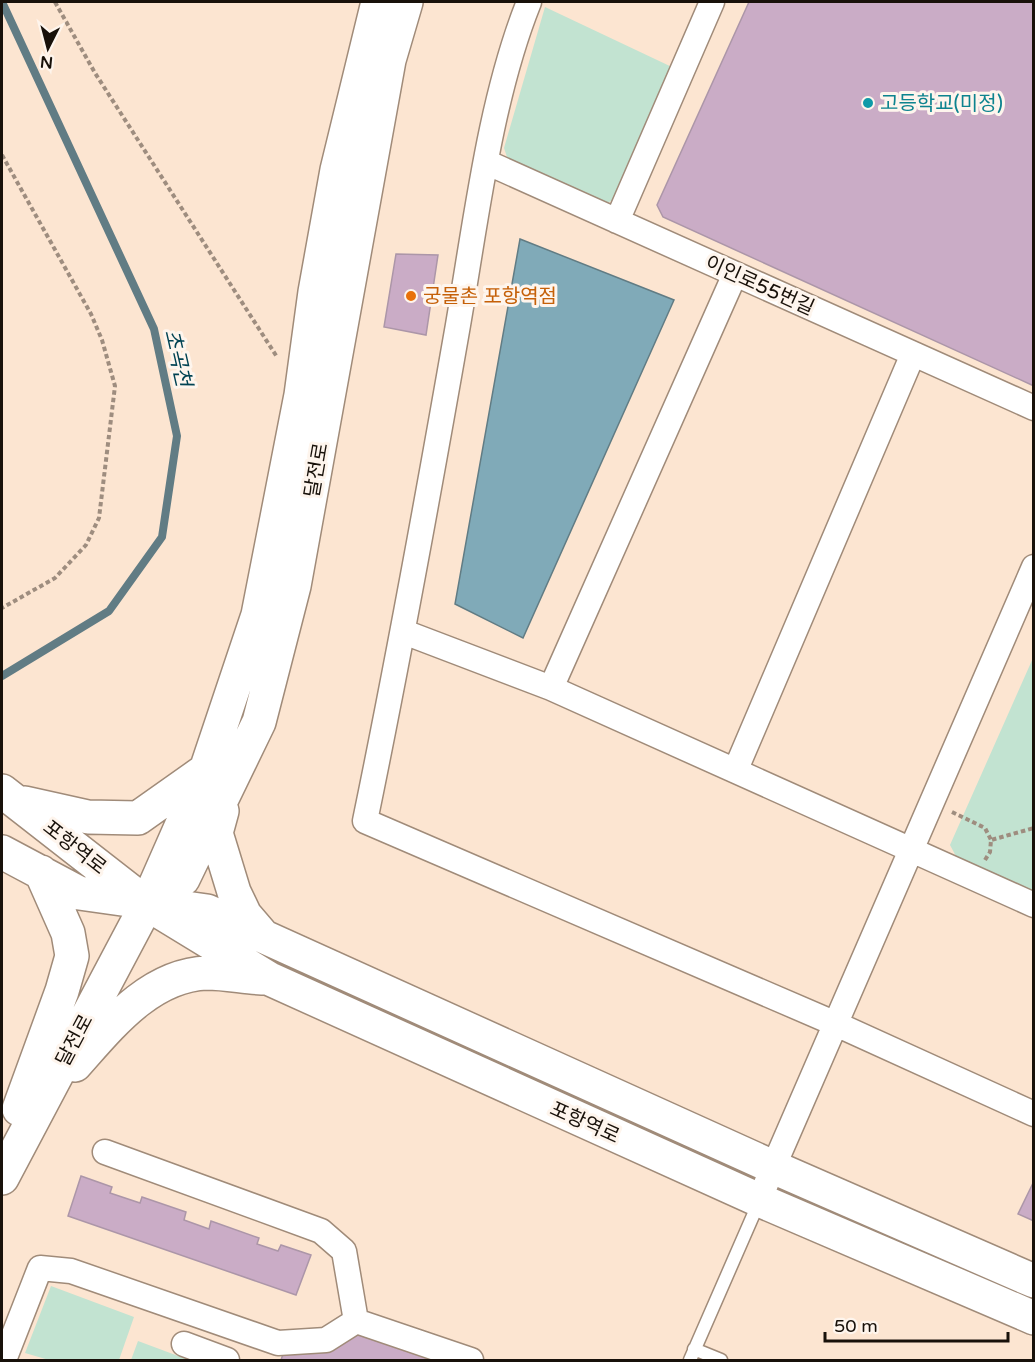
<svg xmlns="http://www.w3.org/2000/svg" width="1035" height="1362" viewBox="0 0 1035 1362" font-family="'Varela Round','Noto Sans KR',sans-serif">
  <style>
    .green { fill: #c2e3d1 }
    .water { fill: #80aab8; stroke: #617c84; stroke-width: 1.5 }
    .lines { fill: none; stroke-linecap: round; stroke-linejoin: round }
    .stream { stroke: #617c84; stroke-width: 8 }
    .building { fill: #caacc6; stroke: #ac96a8; stroke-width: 1.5 }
    .lane-casing { stroke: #a08b79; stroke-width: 15 }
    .street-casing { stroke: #a08b79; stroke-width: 27 }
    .secondary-casing { stroke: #a08b79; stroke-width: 36 }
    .path { stroke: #9e8d7f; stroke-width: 4; stroke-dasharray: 4.5 3; stroke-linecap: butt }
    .lane { stroke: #fff; stroke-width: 12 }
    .street { stroke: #fff; stroke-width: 24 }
    .secondary { stroke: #fff; stroke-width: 33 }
    .culture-dot { fill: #0f9aa8; stroke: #fef5ed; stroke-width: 2 }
    .food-dot { fill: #e8710a; stroke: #fef5ed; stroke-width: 2 }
    .labels { text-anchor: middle; stroke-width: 6; stroke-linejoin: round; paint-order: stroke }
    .culture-label { font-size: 20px; fill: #0d838f; stroke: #fef5ed; text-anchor: start }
    .street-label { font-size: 20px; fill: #18110a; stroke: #fef5ed }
    .food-label { font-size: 20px; fill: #c56008; stroke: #fef5ed; text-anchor: start }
    .water-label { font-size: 21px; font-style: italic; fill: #014353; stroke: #fef5ed }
  </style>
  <rect width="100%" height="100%" fill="#fce5d1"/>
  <!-- green -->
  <path class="green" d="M545,7L674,68L616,199L599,206L510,166L504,148Z
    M1033,658V894L958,860L950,845Z
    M51,1286L134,1317L119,1360H49L25,1353Z
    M138,1341L189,1360H131Z"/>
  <!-- water -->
  <path class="water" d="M520,239L674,300L523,638L455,604Z"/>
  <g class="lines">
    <!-- stream -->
    <path class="stream" d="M2,676L109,611L162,537L177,436L154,329L2,2"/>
  </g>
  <!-- building -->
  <path class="building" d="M749,2H1034V386L663,217L657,205Z
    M396,254L438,255L426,335L384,327Z
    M81,1176L112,1187L110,1193L140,1203L142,1197L186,1212L184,1220L209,1229L211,1221L259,1238L257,1244L278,1251L281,1245L311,1255L296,1295L68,1216Z
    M1034,1181V1221L1018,1214Z
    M331,1325L438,1360H281L290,1333L325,1345Z"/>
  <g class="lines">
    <!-- lane casing -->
    <g class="lane-casing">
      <path id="lane" d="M694,1349L721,1360
        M690,1360L759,1202"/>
    </g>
    <!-- street casing -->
    <g class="street-casing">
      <path id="street" d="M529,2C490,99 476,221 458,325C429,491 399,656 365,821L836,1024L1034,1114
        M486,162L1034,408
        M617,221L712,2
        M404,632L551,688L1034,905
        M551,688L735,274
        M736,769L913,354
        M759,1200L1034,567
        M356,1321L471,1360
        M184,1344L227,1360
        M4,1360L40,1268L71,1271L278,1343L326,1340L356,1321L344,1251L321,1231L105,1152"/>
    </g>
    <!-- secondary casing -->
    <g class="secondary-casing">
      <path id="secondary" d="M2,791L147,904L270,979L759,1200L1034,1318
        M25,803L88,817L138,818L203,772
        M222,811L216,833L234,892L245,915L263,936
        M2,852L79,893L207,911L773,1167L1034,1281
        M147,904L183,879L259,722L294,586L389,60L406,2
        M75,1065C109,1027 149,975 207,973C225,973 244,977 262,978
        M19,1109L62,991L72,956L68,933L41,872
        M2,1178L147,904L206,770L258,615L301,395L315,292L337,170L378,2"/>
    </g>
    <!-- path -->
    <path class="path" d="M55,2L95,73L277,357
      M2,155L91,314L102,340L115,386L99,518L86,545L55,578L2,608
      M952,812L985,828L991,840
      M985,860L990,852L991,840L1034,828"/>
    <!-- lane -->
    <use href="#lane" class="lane"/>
    <!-- street -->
    <use href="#street" class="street"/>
    <!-- secondary -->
    <use href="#secondary" class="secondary"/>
  </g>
  <!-- markers -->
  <circle class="culture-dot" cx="868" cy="103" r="6"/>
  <circle class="food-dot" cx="411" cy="296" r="6"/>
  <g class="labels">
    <!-- culture labels -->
    <g class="culture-label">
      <text x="880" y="110">고등학교(미정)</text>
    </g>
    <!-- street labels -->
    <g class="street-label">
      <text transform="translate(760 285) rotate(24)" y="7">이인로55번길</text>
      <text transform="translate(316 470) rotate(-80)" y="7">달전로</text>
      <text transform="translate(75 847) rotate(38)" y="7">포항역로</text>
      <text transform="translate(74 1040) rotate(-62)" y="7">달전로</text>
      <text transform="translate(585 1122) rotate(24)" y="7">포항역로</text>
    </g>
    <!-- food labels -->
    <g class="food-label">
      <text x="423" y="303">궁물촌 포항역점</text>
    </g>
    <!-- water labels -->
    <g class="water-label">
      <text transform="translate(178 358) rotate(77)" y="7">초곡천</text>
    </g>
  </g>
  <!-- border -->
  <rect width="1035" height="1362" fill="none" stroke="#18110a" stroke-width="6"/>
  <!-- north arrow -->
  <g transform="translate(48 48) rotate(186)" stroke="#fef5ed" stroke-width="4.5" paint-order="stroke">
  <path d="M0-4.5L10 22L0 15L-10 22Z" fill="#18110a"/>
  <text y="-9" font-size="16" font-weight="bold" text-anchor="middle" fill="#18110a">N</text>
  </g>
  <!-- scale -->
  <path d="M825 1332v9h183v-9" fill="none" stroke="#18110a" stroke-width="3"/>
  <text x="834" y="1332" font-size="18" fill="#18110a" stroke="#fef5ed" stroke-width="4.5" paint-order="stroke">50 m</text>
</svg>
